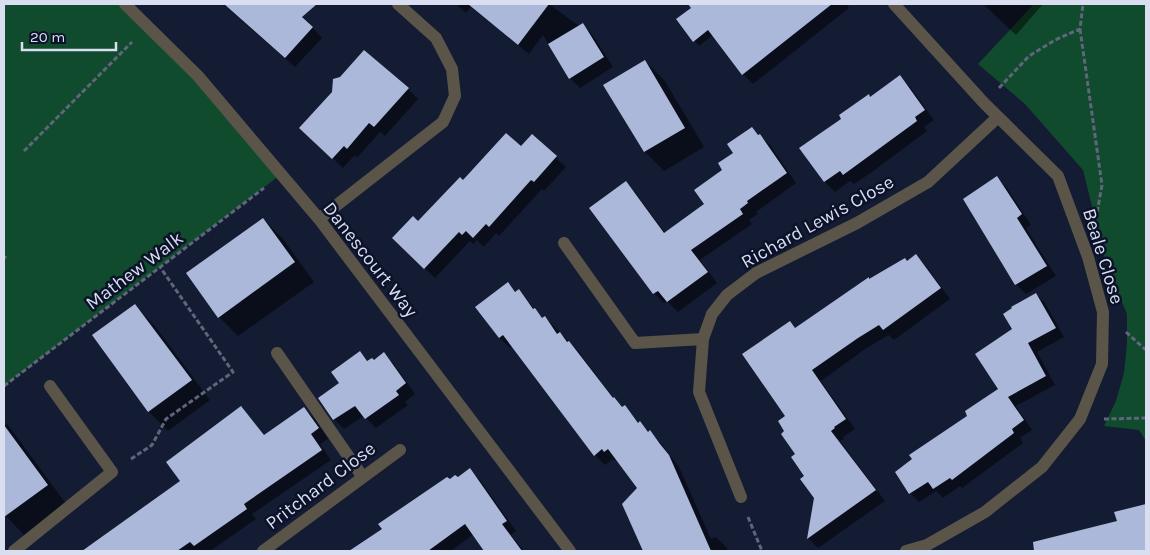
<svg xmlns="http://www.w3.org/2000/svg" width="1150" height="555" viewBox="0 0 1150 555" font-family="Karla,sans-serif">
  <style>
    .green { fill: #114b2d }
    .shadow { fill: #0007 }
    .building { fill: #acb8d9 }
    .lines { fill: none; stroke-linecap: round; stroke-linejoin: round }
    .path { stroke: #5f667c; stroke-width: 3; stroke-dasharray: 5 2.5; stroke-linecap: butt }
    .minor { stroke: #5a5548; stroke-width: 12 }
    .labels { text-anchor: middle; stroke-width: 5; stroke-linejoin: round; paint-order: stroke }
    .street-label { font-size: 19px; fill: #d9dff0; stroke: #0b122a }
  </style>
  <rect width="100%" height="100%" fill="#141c34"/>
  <!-- green -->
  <path class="green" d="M4,4H125L280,175L4,386Z
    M1034,4H1146V441L1139,430L1104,426L1116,401L1124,373L1127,344V314L1106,263L1083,170L1025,104L978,64Z"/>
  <!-- shadow -->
  <path class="shadow" d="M223,4H289L313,26L312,27L322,38L295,67Z
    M456,4H549L579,26L582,24L592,34L613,67L580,88L570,78L543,35L529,54L471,7L466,13Z
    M754,4H847L849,8L753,84L743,74L713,35L699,46L678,20L718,32Z
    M983,4H1043L1016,35Z
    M645,61L665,81L704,147L664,171L645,152Z
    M900,77L910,87L934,120L924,127L927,131L872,172L854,184L850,181L835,192L825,182L801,148Z
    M408,89L418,99L385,136L380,132L357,158L355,155L343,168L311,138Z
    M752,129L770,145L796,183L756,212L758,214L749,220L752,224L700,260L717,283L678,312L667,301L664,303L654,293L626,183L636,193L665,233L706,205L724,170Z
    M532,136L566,167L544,191L542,189L499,236L496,233L484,247L477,240L473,244L470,241L435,278L394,238L418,223L463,182L521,148Z
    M997,178L1007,188L1031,225L1026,228L1056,276L1026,294L1016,284L965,199Z
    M263,219L283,239L314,282L238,336L219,317Z
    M916,256L926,266L950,299L894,340L889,335L868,347L821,381L855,429L843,437L844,439L840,441L885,501L818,548L808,538L815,498L786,431L796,329L869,280L907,262Z
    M508,284L516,292L519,291L543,319L545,317L555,327L579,352L614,399L660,442L679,467L711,539L716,537L726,547L728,551H660L651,530L639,488L616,460L615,461L613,459L605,465L595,455L513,345L510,348L500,338L477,307Z
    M1036,294L1045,303L1064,337L1037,352L1055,385L1016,406L1032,430L1020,438L1023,443L962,488L960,486L943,498L936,491L919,502L910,493L896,472L969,416L1000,389L1014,330Z
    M135,306L154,325L210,400L168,431L149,412L94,335Z
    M360,353L369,362H374L384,354L394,364L415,394L405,402L408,405L376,428L364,416L344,429L334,419L341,384Z
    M241,408L265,436L304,409L314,418L328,439L320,444L331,460L252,514L256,519L210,551H97L93,545L182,482Z
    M4,421L11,429L67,505L24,535L4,514Z
    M470,470L480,480L516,531L511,535L524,551H486L474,534L451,551H352L450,481L457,479Z
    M1146,506V551H1035L1064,544L1118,522L1116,512Z"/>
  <!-- building -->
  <path class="building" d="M224,4H317L302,17L313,27L285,58Z
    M468,4H549L518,45Z
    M688,4H832L742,75L708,30L693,42L676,19L691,8Z
    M583,23L604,57L569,79L548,44Z
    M364,50L409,88L374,127L369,123L347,149L344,146L332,159L299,128L332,92L333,79L340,77Z
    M645,60L685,128L644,152L603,85Z
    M900,75L925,110L915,117L917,121L843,175L840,171L824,182L799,148L841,119L839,115L869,94L870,97Z
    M752,127L758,135L760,134L787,173L747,201L748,203L740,209L743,214L691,250L708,272L667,302L658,291L653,294L589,208L626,181L664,233L704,204L694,190L722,170L718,163L733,153L727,144Z
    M506,133L521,146L532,134L557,156L534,182L531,180L489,227L486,224L473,238L466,231L462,235L459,232L424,269L392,238L413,216L418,221L460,177L463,180Z
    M997,176L1022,214L1017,218L1047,266L1015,285L963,199Z
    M263,218L295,262L218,318L186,273Z
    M916,254L941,288L883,330L879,325L858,338L812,370L846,419L834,427L835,428L831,431L876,490L807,539L814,498L800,479L804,476L791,457L795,454L781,434L784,431L778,421L785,416L742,354L790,321L795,328L869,277V279L905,258L907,261Z
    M508,282L515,292L519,289L533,309L535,308L542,318L545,316L557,334L560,332L567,342L569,341L613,398L614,397L622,407L625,405L638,423L640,421L648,432L650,430L660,444L669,455L711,551H643L622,504L637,488L608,449L604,452L602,449L594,456L503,335L499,338L475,307Z
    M1036,293L1056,328L1028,343L1046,376L1008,397L1024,420L1012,429L1014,433L952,480L950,478L933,489L928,482L909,494L895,472L912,459L909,455L967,416L965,411L998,389L975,354L1012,329L1003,314L1012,308L1011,307Z
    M135,304L192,380L148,412L92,335Z
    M360,351L367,361L372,358L374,360L384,352L406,383L396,391L399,395L365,419L355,406L333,420L318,398L339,383L331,372Z
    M241,406L264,435L304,407L319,428L311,434L322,450L244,504L247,509L194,546L190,542L177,551H82L180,481L166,462Z
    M4,425L48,485L4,517Z
    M470,468L507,521L502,524L522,551H484L465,524L428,551H349L382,529L378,524L447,477L450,479L455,475L458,477Z
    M1146,504V551H1034L1033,542L1117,521L1114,512Z"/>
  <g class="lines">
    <!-- path -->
    <path class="path" d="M1080,29L1102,185L1097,213
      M999,88L1029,56L1055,40L1080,29L1083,4
      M24,151L132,42
      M4,259L6,256
      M1126,332L1146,350
      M4,386L264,188
      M1104,419L1146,418
      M131,459L152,445L166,419L233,372L160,267
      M748,517L762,551"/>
    <!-- minor -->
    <path class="minor" d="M125,4L198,76L319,219L570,551
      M894,4L984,103L1058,176L1088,257L1103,312L1102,364L1080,419L1042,467L985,512L927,545L906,551
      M319,219L443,122L455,96L452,69L436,38L398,4
      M564,243L635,343L703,339
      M277,353L362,476
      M741,497L699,392L703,339L712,314L727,295L756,273L857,223L928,182L998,117
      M14,551L112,472L50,386
      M263,551L400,450"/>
  </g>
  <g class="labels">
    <!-- street labels -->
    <g class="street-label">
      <text transform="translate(817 221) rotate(-29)" y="7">Richard Lewis Close</text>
      <text transform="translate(1104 256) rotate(73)" y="7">Beale Close</text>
      <text transform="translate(371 259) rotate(52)" y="7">Danescourt Way</text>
      <text transform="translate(134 270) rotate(-37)" y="7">Mathew Walk</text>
      <text transform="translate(320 485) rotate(-37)" y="7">Pritchard Close</text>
    </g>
  </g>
  <!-- border -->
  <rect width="1150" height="555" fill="none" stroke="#d9dff0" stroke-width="10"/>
  <!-- scale -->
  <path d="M22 42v8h94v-8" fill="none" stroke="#d9dff0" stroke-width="2.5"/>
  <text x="30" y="42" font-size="15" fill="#d9dff0" stroke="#0b122a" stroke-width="4" paint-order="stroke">20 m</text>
</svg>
